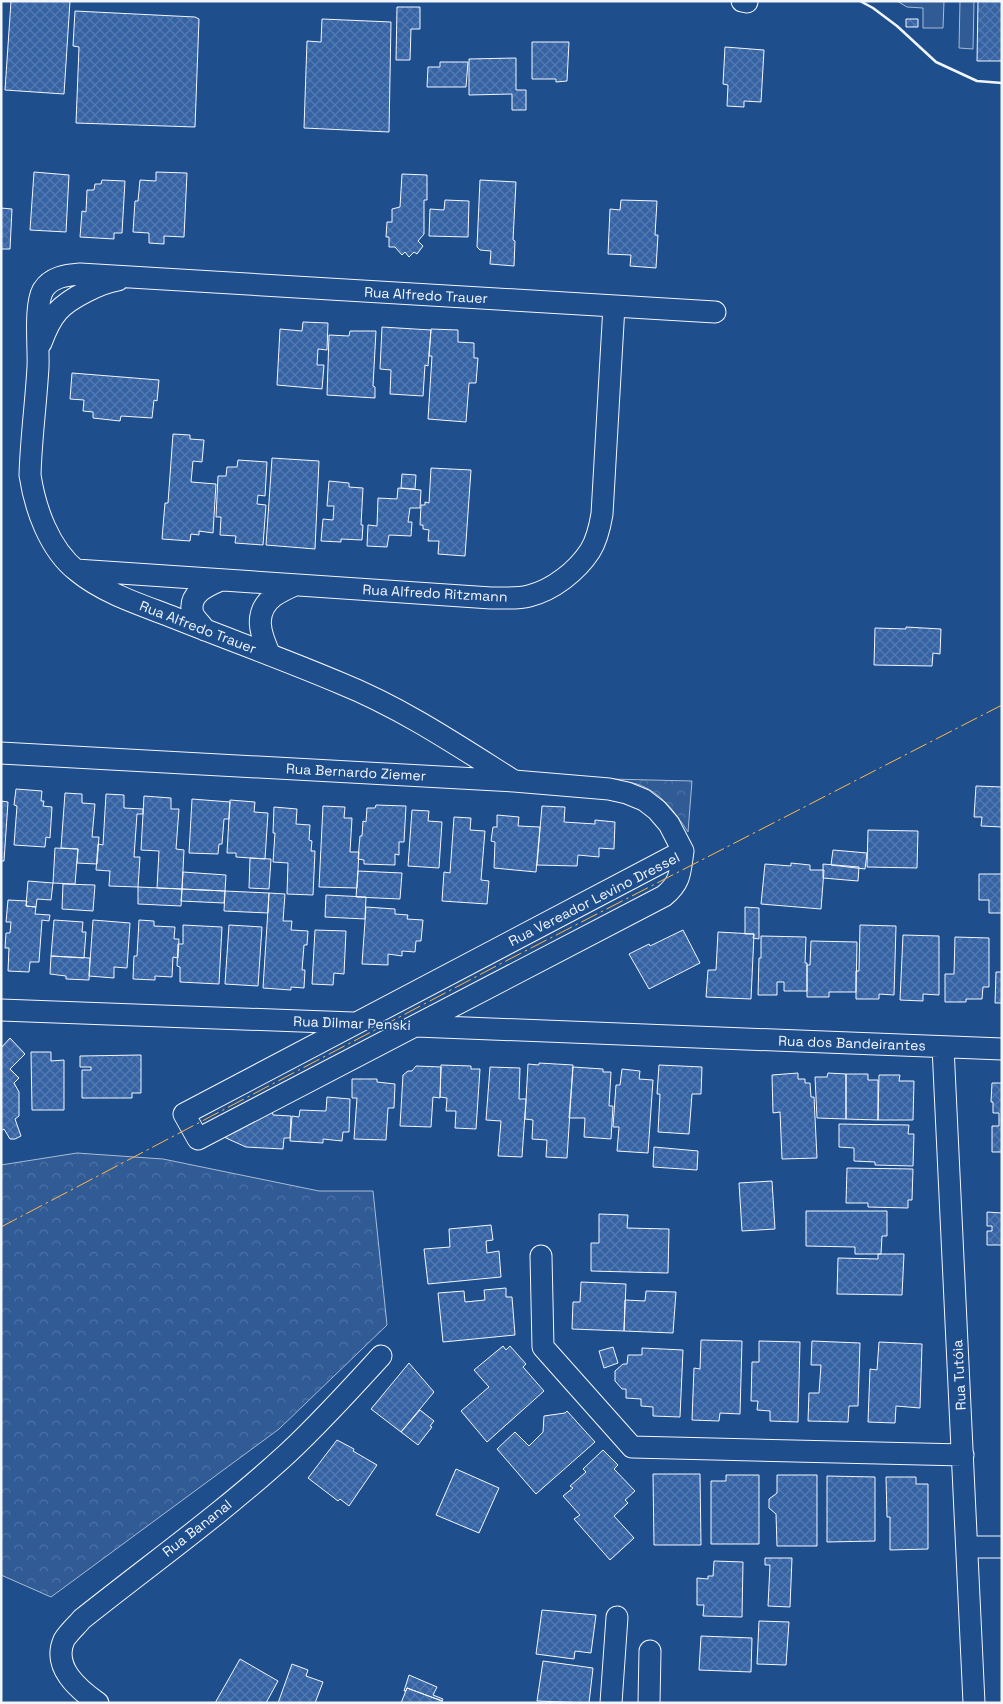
<svg xmlns="http://www.w3.org/2000/svg" width="1003" height="1704" viewBox="0 0 1003 1704" font-family="'Space Grotesk',sans-serif">
  <style>
    .forest { fill: url(#forest-crowns); stroke: #a8bbd7 }
    .built { fill: #305b95; stroke: #a8bbd7 }
    .building { fill: url(#building-cross-hatch); stroke: #f2f6ff }
    .lines { fill: none; stroke-linecap: round; stroke-linejoin: round }
    .minor-casing { stroke: #f2f6ff; stroke-width: 23 }
    .minor { stroke: #1f4e8c; stroke-width: 21 }
    .wall { stroke: #f2f6ff; stroke-width: 2.5 }
    .power { stroke: #ffb74d; stroke-width: 1; stroke-dasharray: 18 4 2.5 4; stroke-linecap: butt }
    .labels { text-anchor: middle; stroke-width: 4; stroke-linejoin: round; paint-order: stroke }
    .street-label { font-size: 14px; fill: #f2f6ff; stroke: #1f4e8c }
  </style>
  <defs>
    <pattern id="forest-crowns" width="20" height="18" patternUnits="userSpaceOnUse" patternTransform="scale(1.25)"><rect width="20" height="18" fill="#305b95"/><path d="M2 6a3 3 0 1 1 6 0M12 15a3 3 0 1 1 6 0" fill="none" stroke="#4e73a5"/></pattern>
    <pattern id="building-cross-hatch" width="8" height="8" patternUnits="userSpaceOnUse" patternTransform="scale(1.25)"><rect width="8" height="8" fill="#3563a3"/><path d="M0 0l8 8M0 8l8-8" fill="none" stroke="#537ab1"/></pattern>
  </defs>
  <rect width="100%" height="100%" fill="#1f4e8c"/>
  <!-- forest -->
  <path class="forest" d="M610,779L692,781L688,832C675,812 661,792 637,784C629,782 619,781 610,779Z
    M77,1153L163,1159L319,1191H373L387,1325L279,1429L51,1597L1,1575V1165Z"/>
  <!-- built -->
  <path class="built" d="M897,1H944L943,28H923V8L907,7Z
    M960,1H974L973,49L959,48Z"/>
  <!-- building -->
  <path class="building" d="M11,1H70L64,94L5,90Z
    M978,1H1002V61H977Z
    M397,7H420V29H411L410,60H396Z
    M75,11L195,17L199,19L195,127L76,123L79,47L73,46Z
    M322,19L391,22L389,132L304,128L307,41L321,42Z
    M906,19H918V27H906Z
    M532,42H569L567,81L556,82V79H532Z
    M725,47L764,50L761,102L744,101V107L727,106L728,85L723,84Z
    M516,58V90H526V110H512V94L469,95V59Z
    M440,62H468L466,87H427L428,67H440Z
    M34,172L69,175L66,232L30,230Z
    M156,172L187,173L184,237L164,236V244L149,243V233L133,232L135,201H138L140,180L156,181Z
    M402,174L427,175V200H424V234L418,241L423,246L417,254L414,252L409,257L405,252L402,255L395,247H389V237H386L387,222H392V209L400,207Z
    M102,180L125,181L122,233H114V239L80,237L82,211L86,212L87,190H94L95,184H101Z
    M480,180L516,182L513,240L515,241L514,266L490,264L491,251L480,250L477,247Z
    M445,200L469,201L468,237L429,236L430,209L444,210Z
    M621,200L657,201L655,235H658L656,268L630,266L631,255L608,254L610,209L620,210Z
    M1,208L12,209L10,249H1Z
    M303,322L328,323L327,350L318,349L317,365H324L322,389L277,385L280,329L302,331Z
    M382,327L431,330L428,366L425,365L423,396L390,394L391,370L380,369Z
    M431,329L458,330V342L474,343V358H478L476,383H469L466,422L428,419L432,356H429Z
    M350,331H376L373,386L375,387V398L327,395L329,335L349,336Z
    M72,373L159,380L157,401L154,400L152,418L121,416L120,421L93,418V412L83,411L84,400L70,399Z
    M173,434L190,435V439L204,440L202,462L193,461L191,482L216,484L213,533L199,531V535L191,534L190,541L162,539L165,503H168Z
    M272,458L319,461L315,549L266,545Z
    M238,460L267,462L265,496L258,495L257,504L266,505L263,545L235,543L236,536L220,535L221,517H216L218,476H226L227,467H237Z
    M431,468L471,470L465,556L438,554L439,541H428L429,530L423,529V525H420L421,505H425V502L429,503Z
    M402,474L416,475L415,489L401,488Z
    M329,481L349,483V487L363,488L361,525H363L362,540L341,539V542L321,541L323,519L333,520L334,506H327Z
    M398,488L421,490L420,508H410L408,522H412L411,536L389,535L387,547L367,546L368,525L377,526L378,498L397,499Z
    M906,627L941,629L940,654L933,653L932,666L874,665L875,628L906,629Z
    M976,786L1002,787V827L981,826L982,817H974Z
    M16,789L42,791L41,801H44L43,806L52,807L50,838L46,837L45,847L14,845L17,806L14,805Z
    M65,793L82,794V803L95,804L92,837H99L97,864L77,863L78,849L61,848Z
    M106,794L124,795V808L143,809V814H137L134,857H140L138,887L109,886L110,871L96,870L98,844L103,845Z
    M144,796L171,798V809H179L176,849L184,850L182,889L157,888L159,851L141,850Z
    M192,799L230,802L229,819H224L222,844H219L218,854L189,853Z
    M230,800L255,802L254,812L268,813L265,859L236,857V853H227Z
    M1,801L8,802L4,861H1Z
    M376,805L406,806L404,842H399V855L395,854V865L364,864V860L358,859L360,836H362L363,821L366,822L367,808H375Z
    M323,806L345,807L344,818H352L350,852H359L357,888L319,887Z
    M542,806L565,807L564,822L595,824V820L615,822L614,849L599,848V857L578,855L577,866L537,865Z
    M274,807L297,809L296,824L310,825L309,840L312,841L311,851H315L313,895L287,894L288,863L273,862L275,833H273Z
    M412,810L429,811L428,821L442,822L439,868L408,866Z
    M497,815L519,817L518,826L540,827L536,872L494,868L495,842L491,841L493,827H497Z
    M454,817L471,818L470,830L485,831L481,880L489,881L487,904L442,901L444,872L450,873Z
    M868,830L918,831L917,868L867,867Z
    M55,848L78,849L75,884L53,883Z
    M833,850L867,853L865,869L831,865Z
    M250,858L271,859L269,889L249,888Z
    M791,863L810,865V870H824L821,909L761,904L765,864L791,866Z
    M823,864L859,867L858,881L823,878Z
    M358,871L402,873L400,899L356,897Z
    M183,872L226,875L225,891L182,889Z
    M979,874H1002V913H989V900H979Z
    M28,881L53,883L51,900L37,899L36,907L26,906Z
    M63,884L95,885L93,911L62,909Z
    M138,887L182,889L181,906L138,904Z
    M182,889L225,891L224,903L181,901Z
    M225,891L269,893L268,913L224,911Z
    M269,893L285,894L283,921H292L291,930L308,931L307,945H304L302,970H305L304,988L291,987V990L263,988Z
    M326,895L366,897L365,919L325,917Z
    M8,900L27,901L26,906L36,907L35,914L50,915L49,921L42,920L39,962H30L29,972L8,971L9,948H5L6,933H10L11,922H6Z
    M366,907L395,909V914L408,915L407,919L423,920L421,941H416L415,952L402,951V956L388,954V965L362,964Z
    M745,907L759,908V939L753,938L754,934H745Z
    M54,920L83,922L82,932H86L84,958L51,956Z
    M93,920L130,923L127,968L114,967V978L89,976Z
    M139,920L154,921V926L175,927L174,939H179L178,958L173,957L172,977L155,976V980L133,979L134,956H137Z
    M183,925L222,927L219,984L180,982V967L177,966L178,944H183Z
    M229,925L262,927L258,986L225,984Z
    M860,925L896,926L894,995L879,994V999H856V971H859Z
    M315,930L346,931L344,974L334,973L333,985L312,984Z
    M683,930L700,963L649,989L629,954L649,944L650,946Z
    M718,932L754,934L751,999L706,997L708,970H716Z
    M903,935L939,936V995L923,994V1001L900,1000Z
    M761,936L806,937L805,963H807V991H784V982H777V995H758L759,958H761Z
    M955,937L989,938V987H983L982,999H966V1002H945V974H954Z
    M811,941L857,942L856,992H829V997H807V965H810Z
    M51,956L90,958L89,980L66,979V976L50,974Z
    M996,972H1002V1003H995Z
    M10,1038L25,1054L10,1069L19,1078L14,1083L19,1092V1116L15,1119L21,1136L15,1139H10L4,1129L1,1131V1048Z
    M31,1052H51V1061L64,1060V1110H32Z
    M141,1055V1093H132V1098H82V1070H91V1067H80V1056Z
    M539,1063L573,1065L567,1158L546,1157L547,1140L532,1139L533,1120L525,1119L528,1064L539,1065Z
    M441,1065L471,1066V1069H480L476,1129L455,1128L456,1111H446L447,1098L440,1097Z
    M659,1065L702,1067L701,1094H692L689,1134L658,1132L660,1094H657Z
    M416,1066L441,1067L440,1098L433,1097L431,1127L400,1126L403,1075L408,1071H412Z
    M490,1067L520,1068L519,1099H526L522,1157L498,1156L501,1121L486,1120Z
    M573,1067L603,1069V1072H611L609,1106H613L611,1139L584,1137L585,1118H569Z
    M622,1069L640,1071L639,1079L653,1080L648,1153L617,1151L619,1127H613L616,1085H620Z
    M798,1073V1079H805V1083H810L811,1097H814L817,1158L782,1159L780,1112L773,1113L772,1075Z
    M828,1073L846,1074V1119L817,1118L815,1077H827Z
    M846,1074H868V1080H878V1120L846,1119Z
    M879,1075H900L899,1081H914L913,1120H878Z
    M352,1079H377V1082L395,1084L394,1108H388L386,1140L354,1139L357,1098H352Z
    M992,1083H1002V1152H992V1126H999V1113H993V1102H991Z
    M327,1097L350,1099L349,1132H343L342,1141L323,1139V1143L290,1141L292,1116L299,1117L300,1110L326,1111Z
    M272,1110L273,1115L291,1116L290,1138H284L283,1149L246,1147L226,1138L223,1135Z
    M839,1124L909,1125L908,1134H914L913,1166L875,1165V1162L854,1161V1148L839,1147Z
    M654,1147L698,1151L697,1170L653,1167Z
    M847,1168L913,1169L912,1200H908V1208L868,1207V1203H846Z
    M772,1181L775,1229L742,1231L739,1183Z
    M806,1211H887V1236H882L881,1254H855V1247L806,1246Z
    M987,1212L1002,1213V1245H987V1231H992V1226H987Z
    M599,1214L628,1215L627,1228L669,1229L668,1273L591,1271V1243H599Z
    M491,1225L493,1240L486,1241L487,1253L499,1251L501,1277L428,1284L424,1249L450,1247L449,1229Z
    M878,1254H904L902,1295L837,1294L838,1258L878,1259Z
    M581,1282L626,1284L624,1331L572,1329L573,1302H580Z
    M506,1288V1297H512L515,1335L443,1342L438,1293L464,1291L465,1302L485,1300L484,1290Z
    M646,1291L676,1292L673,1333L624,1331L625,1300L645,1301Z
    M701,1340L742,1341L740,1414L720,1413L719,1421L692,1420L694,1368L700,1369Z
    M759,1341L800,1342L798,1422L770,1421V1411L757,1410L758,1401H751L752,1362H759Z
    M812,1341L860,1343L858,1406H849L848,1422L808,1421L809,1393H819L821,1365H811Z
    M879,1342L922,1344L920,1408L896,1406L895,1423L868,1422L870,1369L877,1370Z
    M503,1346L506,1350L510,1346L526,1364L523,1367L544,1391L487,1442L461,1411L489,1387L474,1370Z
    M613,1347L618,1363L604,1368L599,1351Z
    M642,1348L683,1350L680,1417L653,1416V1407L641,1406V1399L626,1398V1389H622L615,1381V1371L623,1364H627L628,1355H642Z
    M409,1363L434,1392L401,1432L371,1409Z
    M420,1410L434,1421L430,1426L432,1427L418,1445L401,1432Z
    M567,1411L595,1442L536,1494L497,1449L515,1432L529,1446L543,1432L544,1416L565,1413Z
    M337,1440L354,1449L353,1451L377,1465L349,1506L340,1499L338,1501L308,1478Z
    M603,1450L618,1465L614,1469L635,1491L625,1500L628,1503L614,1516L634,1538L610,1560L574,1519L580,1515L563,1496L573,1488L570,1486L586,1472L583,1469Z
    M456,1469L499,1488L479,1533L436,1515Z
    M653,1474H700L701,1545H654Z
    M726,1475H759V1544H711V1481H726Z
    M777,1475H817V1546H777L776,1514L769,1508V1499L777,1493Z
    M827,1476L875,1477V1541L827,1542Z
    M886,1477H916V1484H928V1549L890,1550V1517H887Z
    M765,1558H792L790,1607L768,1606L770,1565H765Z
    M714,1561L743,1562L742,1617L703,1616L704,1605H697V1578L708,1579V1576H713Z
    M542,1610L596,1615L591,1653L575,1651L574,1659L536,1654Z
    M759,1621L789,1622L786,1665L757,1664Z
    M701,1636L752,1638L751,1672L699,1670Z
    M240,1659L278,1681L266,1703H215Z
    M543,1661L593,1668L589,1703L537,1701Z
    M292,1664L308,1670L306,1676L323,1682L315,1703H278Z
    M409,1675L437,1687L433,1695L443,1699L442,1701L407,1688L406,1691H404Z
    M407,1688L442,1701L443,1703H401Z"/>
  <g class="lines">
    <!-- minor casing -->
    <g class="minor-casing">
      <path id="minor" d="M742,1L747,2
        M41,343C45,332 50,320 58,311C70,298 100,283 118,280
        M76,570L491,598C503,598 517,599 529,596C553,590 577,571 590,551C597,540 600,526 602,514L614,306
        M205,630C202,625 195,619 193,614C187,594 207,586 221,580
        M270,655C261,635 252,613 274,596C280,592 288,588 295,585
        M1,753L514,781L609,789L627,793L644,800L657,810L669,824L683,851
        M514,781C457,745 402,708 340,683C286,660 230,640 175,618C142,605 105,594 77,571C49,549 35,508 30,475C31,439 36,403 38,367C39,348 34,306 43,290C51,277 66,275 80,274L715,312
        M683,851C680,872 681,882 664,896L198,1139L184,1114Z
        M1,1010L353,1023
        M416,1026L1002,1049
        M943,1047L974,1703
        M541,1256L543,1347L632,1447L963,1455
        M967,1547H1002
        M98,1703C78,1689 52,1667 64,1640C68,1633 77,1625 82,1619C151,1564 224,1512 289,1452C321,1422 351,1389 381,1356
        M611,1703L617,1617
        M649,1703L650,1651"/>
    </g>
    <!-- minor -->
    <use href="#minor" class="minor"/>
    <!-- wall -->
    <path class="wall" d="M860,1L873,8L897,26L936,62L977,81L1002,83"/>
    <!-- power -->
    <path class="power" d="M1,1227L502,963L1002,705"/>
  </g>
  <g class="labels">
    <!-- street labels -->
    <g class="street-label">
      <text transform="translate(426 295) rotate(3)" y="5">Rua Alfredo Trauer</text>
      <text transform="translate(435 593) rotate(3)" y="5">Rua Alfredo Ritzmann</text>
      <text transform="translate(198 627) rotate(21)" y="5">Rua Alfredo Trauer</text>
      <text transform="translate(356 772) rotate(3)" y="5">Rua Bernardo Ziemer</text>
      <text transform="translate(594 899) rotate(-27)" y="5">Rua Vereador Levino Dressel</text>
      <text transform="translate(352 1023) rotate(2)" y="5">Rua Dilmar Penski</text>
      <text transform="translate(852 1043) rotate(2)" y="5">Rua dos Bandeirantes</text>
      <text transform="translate(959 1375) rotate(-93)" y="5">Rua Tutóia</text>
      <text transform="translate(197 1528) rotate(-38)" y="5">Rua Bananal</text>
    </g>
  </g>
  <!-- border -->
  <rect width="1003" height="1704" fill="none" stroke="#f2f6ff" stroke-width="5"/>
</svg>
